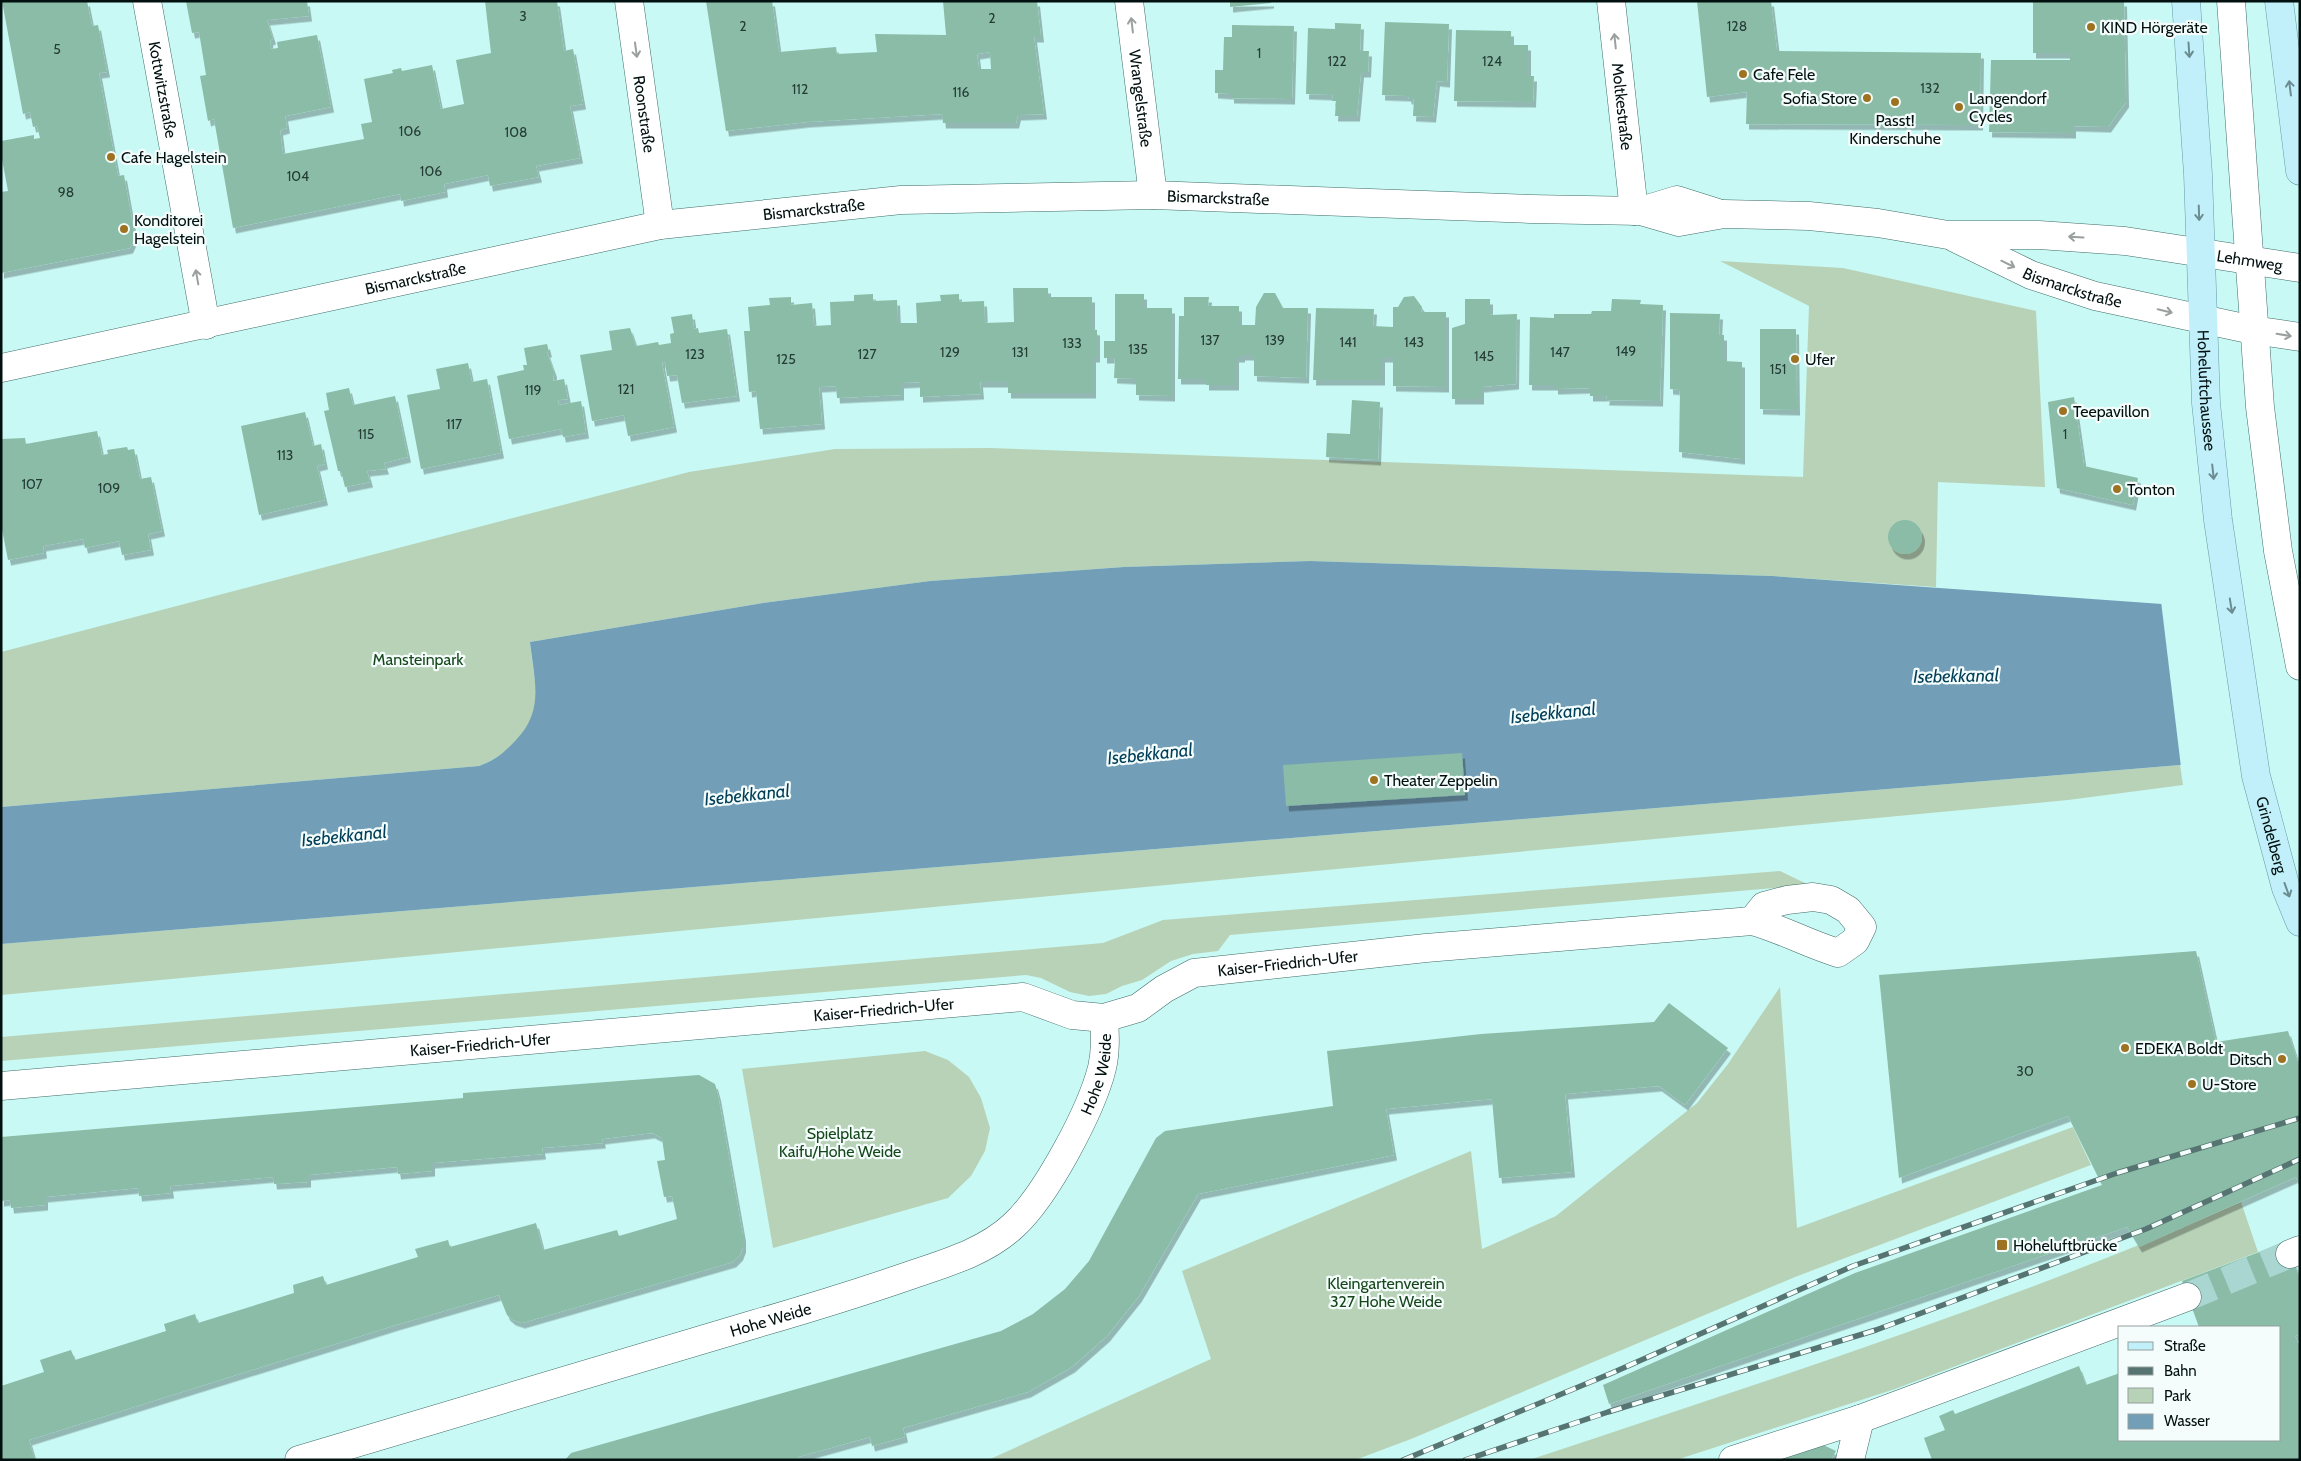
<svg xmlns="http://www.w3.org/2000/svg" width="2301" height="1461" viewBox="0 0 2301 1461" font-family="Cabin,sans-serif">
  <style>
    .green { fill: #b8d2b7 }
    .water { fill: #739eb7 }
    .pier { fill: #c8f9f4 }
    .building { fill: #8bbca7; fill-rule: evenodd; filter: url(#shadow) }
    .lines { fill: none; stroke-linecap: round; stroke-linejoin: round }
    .minor-tunnel { stroke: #aad6d2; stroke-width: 28; stroke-dasharray: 28 14; stroke-linecap: butt }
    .minor-casing { stroke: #3f6c69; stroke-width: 29 }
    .major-casing { stroke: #639ba6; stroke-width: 29 }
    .minor { stroke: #fff; stroke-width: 28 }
    .major { stroke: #c1f0fa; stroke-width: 28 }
    .rail-casing { stroke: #567471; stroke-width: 5.5 }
    .rail { stroke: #f4fdfc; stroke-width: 4; stroke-dasharray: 11; stroke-linecap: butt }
    .oneway { stroke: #9aa09f }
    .oneway2 { stroke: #6b8c91 }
    .poi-dot { fill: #9d7221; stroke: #f4fdfc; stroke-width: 2 }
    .labels { text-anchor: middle; stroke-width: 4.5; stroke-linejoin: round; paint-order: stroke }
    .number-label { font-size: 14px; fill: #243c36 }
    .poi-label { font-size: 16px; fill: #021110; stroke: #f4fdfc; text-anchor: start }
    .street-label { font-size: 16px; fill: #021110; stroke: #f4fdfc }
    .park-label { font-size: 16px; fill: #16471b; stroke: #f4fdfc }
    .water-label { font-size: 18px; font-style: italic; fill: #013e58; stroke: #f4fdfc }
  </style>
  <defs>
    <filter id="shadow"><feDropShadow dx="3" dy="5.5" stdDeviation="0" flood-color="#0004"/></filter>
  </defs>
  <rect width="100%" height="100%" fill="#c8f9f4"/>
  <!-- green -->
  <path class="green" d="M1720,261L1843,268L2036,311L2045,487L1938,482L1936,587L1772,576L1310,561L1124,567L930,581L763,603L530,642C531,660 536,678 536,696C537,729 507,755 479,766L1,807V652L689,472L835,449L990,448L1803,477L1809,306Z
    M2180,765L2183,785L2068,800L1,995V944Z
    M1780,871L1809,885L1230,935L1218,951L1193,954L1171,961L1142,980L1122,986L1106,994L1089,996L1070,992L1041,978L1026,975L1,1061V1037L1103,943L1163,920Z
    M1780,987L1797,1228L2073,1127L2091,1165L1795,1277L1411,1439L1355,1460H988L1211,1359L1182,1271L1471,1151L1482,1249L1556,1216L1697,1103L1728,1064Z
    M925,1051L948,1060L969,1077L981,1098L990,1128L985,1151L971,1176L948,1198L773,1248L742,1069Z
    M2241,1202L2258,1252L1895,1389L1676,1460H1529C1769,1380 2010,1303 2241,1202Z"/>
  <!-- water -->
  <path class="water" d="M1310,561L1772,576L2162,604L2300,735L2180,765L1,944V807L479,766C495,760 504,753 516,740C545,710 534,680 530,642L763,603L930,581L1124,567Z"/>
  <!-- pier -->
  <path class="pier" d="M2300,577V738L2181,767L2161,601Z"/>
  <!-- building -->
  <path class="building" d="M2,1H87L92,26L98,25L107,72L99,73L118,176L124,175L135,237L130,248L1,273V192L8,191L1,154V141L34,135V139L40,138L37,126L33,127L30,112L23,114Z
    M186,1H307L309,16L267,20L273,39L270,40L271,49L278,48L277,42L317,35L331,107L285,116L287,128L280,130L283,154L364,139L361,124L372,122L364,79L393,73L392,70L401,68L402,71L432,65L441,109L464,104L456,60L491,53L485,1H557L564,51L573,49L583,104L570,106L580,158L536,166L539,177L490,186L488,175L444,184L445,192L401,201L400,194L233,228L214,119L208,121L200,76L206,75L199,32L192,33Z
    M706,1H772L779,52L836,47L837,54L877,52L875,34L946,35L943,1H1037L1041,37H1034L1044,114L1018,115L1016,123H943L942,114L807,122L726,131ZM990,52L991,69H979L977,54Z
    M1230,1H1271V3L1230,7Z
    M1697,1H1771L1777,51L1981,53L1980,125L1746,124L1747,92L1707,97Z
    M2033,1H2124L2126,102L2108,127L2073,126V133L1989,132L1991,60H2070V53H2033Z
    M1385,22L1449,24L1447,82L1437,81L1433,117L1413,116L1414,99H1409L1408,96L1382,95Z
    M1335,23L1361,24L1360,51H1369L1368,72H1361L1357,116H1335L1336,101H1332L1333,95L1306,94L1308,28L1335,29Z
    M1232,25L1294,26L1292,99L1231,98V94L1215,93V70H1223L1224,37H1232Z
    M1456,30L1511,31V45H1528V76H1534L1533,102L1454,101Z
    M1013,288H1048V297H1092V329L1097,330V357H1093V393H1008V382H980L981,394L920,397V382L901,383V395L837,398L836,386L819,387L822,424L760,429L756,391L749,392L744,331H750L748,307L770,305L769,298L791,297V305L812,303L814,326L831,325L830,302L854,301V295L873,294V301L897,300L898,323H917L916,303L941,301L940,295L959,294V302L984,301L985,323L1014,322Z
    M1264,293H1275L1283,308H1308L1306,378L1254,376V355H1242V357H1236V385H1206V379H1178L1179,316H1184V297H1209L1208,306H1239V325H1255L1256,307Z
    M1115,294H1144V308H1172V396L1136,395V379L1114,378L1115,358H1104V341H1115Z
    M1414,296L1422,307L1421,312H1446V387L1393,386V357H1382V380H1313L1316,308L1374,309L1373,326L1393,327V307H1398L1404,297Z
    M1465,299H1490V315L1517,314L1516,384L1481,387V399H1452V328L1465,324Z
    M1612,299L1641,300L1640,304L1663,305L1660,401L1606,400L1607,396H1590V388L1555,389V385H1529L1530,317L1554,318V314H1591L1592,311H1611Z
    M1670,313L1720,314L1719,335H1724V361L1742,362V459L1679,452L1680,390L1670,389Z
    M692,314L694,329L698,328L699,333L727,329L737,396L682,403L677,375L667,376L665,362L662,363L674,427L628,436L624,415L592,421L580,355L612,350L609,331L630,328L636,346L658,342L659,345L671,343L670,334L674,333L671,317Z
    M1760,329H1796L1797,410L1760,409Z
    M547,344L549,352H547L554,372L553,381L564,379L568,399L558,400L559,405L581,401L586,433L563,437L561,429L509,439L497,376L524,370L523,365H527L524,348Z
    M468,363L472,382L487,379L501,453L421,469L407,395L440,389L436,369Z
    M349,388L353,405L395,396L408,457L384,463L386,469L367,471L370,482L345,487L341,471H338L324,411L329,410L326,393Z
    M2074,397L2084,466L2138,478L2133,505L2057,488L2048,402Z
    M1352,400L1380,402L1378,460L1326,457L1327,433L1350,434Z
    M305,412L313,446L321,444L325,464L317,466L325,500L259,515L241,426Z
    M97,431L102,455L108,454L107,450L127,447L128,450L134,449L140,479L151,477L162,531L148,534L151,550L122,555L119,541L85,548L83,539L43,546L44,553L8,560L1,524V439L25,438L26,444Z
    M1888 537a17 17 0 1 1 34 0a17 17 0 1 1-34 0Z
    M1462,753L1465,795L1286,806L1283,765Z
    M2196,951L2216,1042L2288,1031L2300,1069V1188L2296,1177L2139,1247L2127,1227L1609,1404L1603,1385L1855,1273L2102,1185L2068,1116L1899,1178L1879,975Z
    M1669,1003L1728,1048L1685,1105L1659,1086L1565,1094L1572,1172L1499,1178L1492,1099L1386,1109L1394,1155L1198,1194L1139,1296L1107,1336L1072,1367L1028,1392L903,1428L905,1437L872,1446L870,1437L798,1457L799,1460H565L571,1453L1001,1331L1033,1314L1065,1289L1089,1261L1156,1138L1165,1131L1333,1106L1327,1051L1481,1034L1654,1022Z
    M699,1075L715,1084L718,1095L743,1236V1247L740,1255L733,1262L522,1323L513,1320L507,1315L499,1295L396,1325L29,1440L35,1460H1V1386L44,1372L40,1360L71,1350L75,1360L166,1331L164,1324L195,1314L198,1323L294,1293L293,1285L323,1276L326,1285L418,1257L415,1249L448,1240L450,1247L536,1223L543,1250L617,1230L619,1236L677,1219L672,1196L664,1197L657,1161L665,1160L662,1138L652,1133L602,1139L603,1143L542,1148L543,1154L432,1163V1171L398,1174L397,1167L308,1175V1182L274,1184L273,1177L170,1186L171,1193L139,1196L138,1188L45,1197V1205L11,1208L10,1200L1,1201V1137L463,1098V1093Z
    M2286,1242L2300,1279V1334L2295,1336L2300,1347V1460H1932L1924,1438L1945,1430L1939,1416L1953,1410L1955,1414L2079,1366L2086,1385L2120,1373V1440H2280V1327H2199L2182,1281Z
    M1819,1443L1836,1451L1831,1460H1766Z"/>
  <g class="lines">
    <!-- minor-tunnel -->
    <path class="minor-tunnel" d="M2187,1297L2290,1254"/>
    <!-- minor casing -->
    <g class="minor-casing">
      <g id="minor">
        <path id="s1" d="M147,1L206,325"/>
        <path id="s2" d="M629,1L660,225"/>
        <path id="s3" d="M1129,1L1153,195"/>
        <path id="s4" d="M1611,1L1634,211"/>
        <path d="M2231,1L2260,407L2278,551L2300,666"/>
        <path d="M1641,211L1677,200L1718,213"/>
        <path id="s5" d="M1955,238L2031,275L2095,296L2253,330L2300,337"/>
        <path id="s6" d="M1,368L660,225L901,200L1153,195L1530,209L1641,211L1679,222L1724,214L1809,216L1878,223L1948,235H2039L2125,241L2300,268"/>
        <path id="s7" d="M1,1086L1023,997L1072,1015L1104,1018L1138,1008L1164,989L1194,973L1426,948L1752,921C1782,929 1808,944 1838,953L1855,941L1862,927L1848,910L1831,900L1813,897L1787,900L1764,906L1752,921"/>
        <path d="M2290,1254L2300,1250"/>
        <path id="s8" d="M299,1460C451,1414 603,1369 755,1324C807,1309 859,1293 911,1275C946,1263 985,1252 1013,1226C1046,1196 1091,1111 1102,1068C1106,1051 1105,1035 1104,1018"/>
        <path d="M1733,1460L1860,1419L2187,1297"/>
        <path d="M1850,1460L1860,1419"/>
      </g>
    </g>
    <!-- major casing -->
    <g class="major-casing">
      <g id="major">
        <path id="s9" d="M2186,1L2198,174L2206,403L2218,520L2256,776L2286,888L2300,922"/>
        <path d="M2279,1L2300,171"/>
      </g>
    </g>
    <!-- minor -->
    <use href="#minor" class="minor"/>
    <!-- major -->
    <use href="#major" class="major"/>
    <!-- rail casing -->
    <g class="rail-casing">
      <path id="rail" d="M1403,1460L1612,1373L1853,1266L2117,1173L2300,1118
        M1465,1460L1608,1412L1876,1330L2146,1229L2300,1159"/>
    </g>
    <!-- rail -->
    <use href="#rail" class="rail"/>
  </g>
  <!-- one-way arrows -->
  <defs><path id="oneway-shaft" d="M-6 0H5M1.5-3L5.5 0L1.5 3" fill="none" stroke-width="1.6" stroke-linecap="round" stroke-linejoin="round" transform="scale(1.25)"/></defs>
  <g class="oneway">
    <use href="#oneway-shaft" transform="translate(1132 25) rotate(-97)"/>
    <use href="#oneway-shaft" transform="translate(1615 41) rotate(-96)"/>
    <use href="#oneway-shaft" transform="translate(636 50) rotate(82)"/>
    <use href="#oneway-shaft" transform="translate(2076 237) rotate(-177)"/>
    <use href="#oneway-shaft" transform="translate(2008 264) rotate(26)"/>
    <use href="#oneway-shaft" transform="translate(197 277) rotate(-100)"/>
    <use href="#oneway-shaft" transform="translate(2165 311) rotate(13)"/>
    <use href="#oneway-shaft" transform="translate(2284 335) rotate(9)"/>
  </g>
  <g class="oneway2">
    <use href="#oneway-shaft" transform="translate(2189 50) rotate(86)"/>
    <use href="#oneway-shaft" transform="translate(2290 88) rotate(-97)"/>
    <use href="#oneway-shaft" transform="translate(2199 213) rotate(88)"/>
    <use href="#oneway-shaft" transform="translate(2213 472) rotate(84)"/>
    <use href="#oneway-shaft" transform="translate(2231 606) rotate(81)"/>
    <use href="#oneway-shaft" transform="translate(2287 890) rotate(70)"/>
  </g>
  <!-- markers -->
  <g class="poi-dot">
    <circle cx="2091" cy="27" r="5"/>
    <circle cx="1743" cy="74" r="5"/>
    <circle cx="1867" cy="98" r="5"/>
    <circle cx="1895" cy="102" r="5"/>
    <circle cx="1959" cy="107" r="5"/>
    <circle cx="111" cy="157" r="5"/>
    <circle cx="124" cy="229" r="5"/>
    <circle cx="1795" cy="359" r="5"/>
    <circle cx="2063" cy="411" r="5"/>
    <circle cx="2117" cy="489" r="5"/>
    <circle cx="1374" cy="780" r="5"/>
    <circle cx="2125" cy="1048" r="5"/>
    <circle cx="2282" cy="1059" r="5"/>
    <circle cx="2192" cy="1084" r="5"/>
    <rect x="1996" y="1239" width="12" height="12" rx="2.5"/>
  </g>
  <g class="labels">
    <!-- number labels -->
    <g class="number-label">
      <text x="523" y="21">3</text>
      <text x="992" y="23">2</text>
      <text x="743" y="31">2</text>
      <text x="1737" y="31">128</text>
      <text x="57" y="54">5</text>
      <text x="1259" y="58">1</text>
      <text x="1337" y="66">122</text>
      <text x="1492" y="66">124</text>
      <text x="1930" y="93">132</text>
      <text x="800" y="94">112</text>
      <text x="961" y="97">116</text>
      <text x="410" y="136">106</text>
      <text x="516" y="137">108</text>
      <text x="431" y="176">106</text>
      <text x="298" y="181">104</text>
      <text x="66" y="197">98</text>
      <text x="1210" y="345">137</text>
      <text x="1275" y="345">139</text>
      <text x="1348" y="347">141</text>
      <text x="1414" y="347">143</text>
      <text x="1072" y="348">133</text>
      <text x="1138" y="354">135</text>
      <text x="1626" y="356">149</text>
      <text x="950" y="357">129</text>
      <text x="1020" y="357">131</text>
      <text x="1560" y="357">147</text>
      <text x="695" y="359">123</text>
      <text x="867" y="359">127</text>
      <text x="1484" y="361">145</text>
      <text x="786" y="364">125</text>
      <text x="1778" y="374">151</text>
      <text x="626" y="394">121</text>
      <text x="533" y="395">119</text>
      <text x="454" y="429">117</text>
      <text x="366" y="439">115</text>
      <text x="2065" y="439">1</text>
      <text x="285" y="460">113</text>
      <text x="32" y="489">107</text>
      <text x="109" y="493">109</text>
      <text x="2025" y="1076">30</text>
    </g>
    <!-- poi labels -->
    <g class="poi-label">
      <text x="2101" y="33">KIND Hörgeräte</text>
      <text x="1753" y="80">Cafe Fele</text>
      <text x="1857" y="104" text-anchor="end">Sofia Store</text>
      <text x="1969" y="104">Langendorf<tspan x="1969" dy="18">Cycles</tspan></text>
      <text x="1895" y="126" text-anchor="middle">Passt!<tspan x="1895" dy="18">Kinderschuhe</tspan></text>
      <text x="121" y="163">Cafe Hagelstein</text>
      <text x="134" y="226">Konditorei<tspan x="134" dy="18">Hagelstein</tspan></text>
      <text x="1805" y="365">Ufer</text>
      <text x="2073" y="417">Teepavillon</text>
      <text x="2127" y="495">Tonton</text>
      <text x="1384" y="786">Theater Zeppelin</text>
      <text x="2135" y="1054">EDEKA Boldt</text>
      <text x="2272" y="1065" text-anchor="end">Ditsch</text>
      <text x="2202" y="1090">U-Store</text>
      <text x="2013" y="1251">Hoheluftbrücke</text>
    </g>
    <!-- street labels -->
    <g class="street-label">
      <text dy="6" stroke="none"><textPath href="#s1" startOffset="90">Kottwitzstraße</textPath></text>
      <text dy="6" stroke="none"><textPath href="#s3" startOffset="98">Wrangelstraße</textPath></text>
      <text dy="6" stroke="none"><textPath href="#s4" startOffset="106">Moltkestraße</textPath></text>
      <text dy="6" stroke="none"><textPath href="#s2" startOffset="114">Roonstraße</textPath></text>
      <text dy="6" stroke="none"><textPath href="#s6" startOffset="1234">Bismarckstraße</textPath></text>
      <text dy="6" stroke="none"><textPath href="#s6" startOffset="829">Bismarckstraße</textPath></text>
      <text dy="6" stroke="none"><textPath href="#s6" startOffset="2271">Lehmweg</textPath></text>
      <text dy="6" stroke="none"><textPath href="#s6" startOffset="424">Bismarckstraße</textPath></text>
      <text dy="6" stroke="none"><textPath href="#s5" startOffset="128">Bismarckstraße</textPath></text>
      <text dy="6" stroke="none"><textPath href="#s9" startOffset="390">Hoheluftchaussee</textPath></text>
      <text dy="6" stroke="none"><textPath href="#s9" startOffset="840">Grindelberg</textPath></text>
      <text dy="6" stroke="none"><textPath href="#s7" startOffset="1306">Kaiser-Friedrich-Ufer</textPath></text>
      <text dy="6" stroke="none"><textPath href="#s7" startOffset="886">Kaiser-Friedrich-Ufer</textPath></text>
      <text dy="6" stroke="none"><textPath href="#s7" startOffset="481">Kaiser-Friedrich-Ufer</textPath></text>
      <text dy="6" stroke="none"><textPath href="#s8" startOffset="929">Hohe Weide</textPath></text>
      <text dy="6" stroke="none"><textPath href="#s8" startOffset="492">Hohe Weide</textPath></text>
    </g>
    <!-- park labels -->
    <g class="park-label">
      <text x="418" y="665">Mansteinpark</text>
      <text x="840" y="1139">Spielplatz<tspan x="840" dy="18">Kaifu/Hohe Weide</tspan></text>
      <text x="1386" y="1289">Kleingartenverein<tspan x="1386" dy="18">327 Hohe Weide</tspan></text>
    </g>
    <!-- water labels -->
    <g class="water-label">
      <text transform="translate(1956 676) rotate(-1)" y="6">Isebekkanal</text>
      <text transform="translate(1553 713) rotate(-6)" y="6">Isebekkanal</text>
      <text transform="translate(1150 754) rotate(-6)" y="6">Isebekkanal</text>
      <text transform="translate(747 795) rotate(-6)" y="6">Isebekkanal</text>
      <text transform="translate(344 836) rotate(-6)" y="6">Isebekkanal</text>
    </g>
  </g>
  <!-- border -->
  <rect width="2301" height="1461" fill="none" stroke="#021110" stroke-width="5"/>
  <!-- legend -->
  <rect x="2118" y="1326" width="162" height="115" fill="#f4fdfc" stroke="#939f9e"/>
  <rect x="2128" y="1342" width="25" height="8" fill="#c1f0fa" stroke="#939f9e"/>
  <text x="2164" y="1351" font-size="15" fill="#021110">Straße</text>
  <rect x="2128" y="1367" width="25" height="8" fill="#567471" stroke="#939f9e"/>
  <text x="2164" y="1376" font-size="15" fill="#021110">Bahn</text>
  <rect x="2128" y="1388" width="25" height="15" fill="#b8d2b7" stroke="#939f9e"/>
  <text x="2164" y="1401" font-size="15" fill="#021110">Park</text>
  <rect x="2128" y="1414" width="25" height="15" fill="#739eb7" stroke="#939f9e"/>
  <text x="2164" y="1426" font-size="15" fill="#021110">Wasser</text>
</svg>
